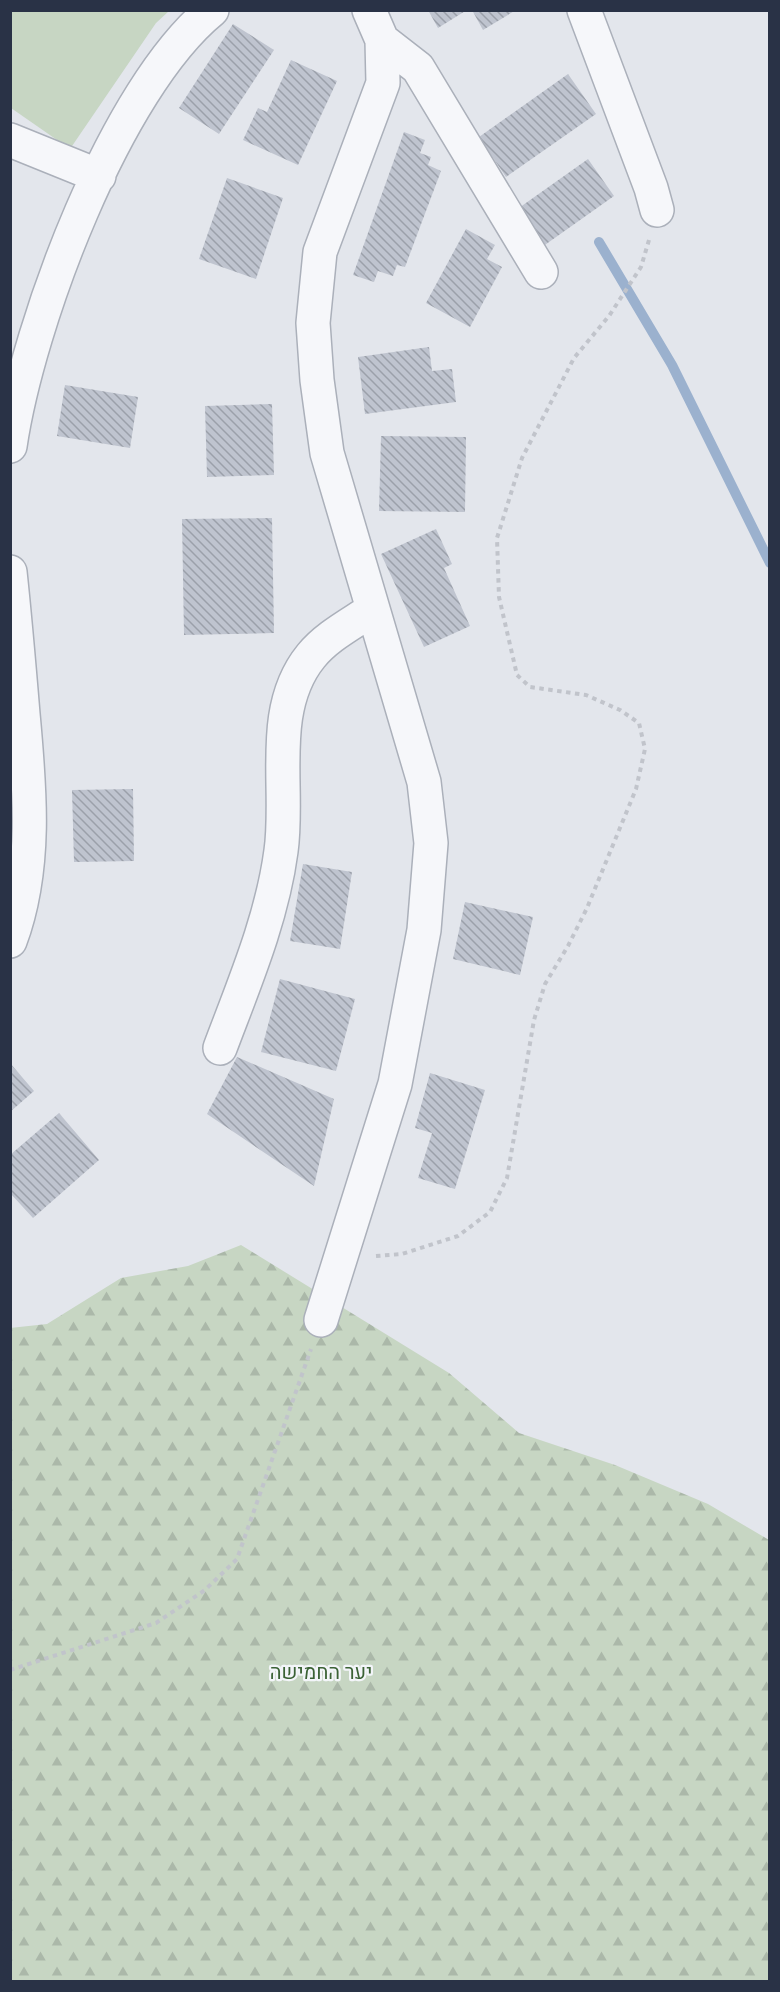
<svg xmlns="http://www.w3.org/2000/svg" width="780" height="1992" viewBox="0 0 780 1992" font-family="'IBM Plex Sans',Heebo,sans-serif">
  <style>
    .grass { fill: #c7d6c3 }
    .forest { fill: url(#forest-firs) }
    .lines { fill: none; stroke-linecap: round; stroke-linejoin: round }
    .stream { stroke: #9bb1ce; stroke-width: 10 }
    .building { fill: url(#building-back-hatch) }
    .minor-casing { stroke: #abb0ba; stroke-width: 36 }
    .path { stroke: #c1c4cb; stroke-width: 4; stroke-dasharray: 4.5 4.5; stroke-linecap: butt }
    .minor { stroke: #f6f7fa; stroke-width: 33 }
    .labels { text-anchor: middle; stroke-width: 4.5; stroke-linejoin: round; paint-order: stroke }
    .park-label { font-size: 20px; fill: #3b6235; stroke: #f3f5f9 }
  </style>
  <defs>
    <pattern id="forest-firs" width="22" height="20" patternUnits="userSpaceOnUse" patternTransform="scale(1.5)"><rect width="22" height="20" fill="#c7d6c3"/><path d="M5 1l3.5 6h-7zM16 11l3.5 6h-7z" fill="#abb8a9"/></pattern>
    <pattern id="building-back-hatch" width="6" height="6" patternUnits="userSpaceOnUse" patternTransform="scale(1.5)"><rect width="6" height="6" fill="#bfc4cf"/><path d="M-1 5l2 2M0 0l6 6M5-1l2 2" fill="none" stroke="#9ba0aa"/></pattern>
  </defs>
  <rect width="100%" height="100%" fill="#e3e6ec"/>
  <!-- grass -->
  <path class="grass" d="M11,11H169L156,23L70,149L11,108Z"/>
  <!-- forest -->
  <path class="forest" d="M241,1245L449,1373L519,1433L615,1465L708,1504L769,1540V1981H11L10,1328L47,1324L121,1278L188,1266Z"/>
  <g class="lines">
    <!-- stream -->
    <path class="stream" d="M599,242L672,365L770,563"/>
  </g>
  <!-- building -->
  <path class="building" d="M428,10H467L438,28Z
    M472,10H516L483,30Z
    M233,24L274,50L219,134L179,108Z
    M291,60L337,81L298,165L243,140L258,108L267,112Z
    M568,74L596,114L506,177L479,137Z
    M404,132L425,140L420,153L431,157L428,165L441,171L405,267L397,265L393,276L378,271L374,282L353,275Z
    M588,159L614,196L542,247L516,210Z
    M227,178L283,198L256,279L199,259Z
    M466,229L495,245L487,259L502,267L470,327L426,303Z
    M429,347L432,371L452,369L456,402L365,414L358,357Z
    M65,385L138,397L130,448L57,436Z
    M272,404L274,475L207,477L205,406Z
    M381,436L466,437L465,512L379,511Z
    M272,518L274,633L184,635L182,519Z
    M436,529L452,564L444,568L470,626L424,647L381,554Z
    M133,789L134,861L74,862L72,790Z
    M303,864L352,872L340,949L290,941Z
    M465,902L533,917L520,975L453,959Z
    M280,979L355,999L336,1071L261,1052Z
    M237,1057L334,1099L314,1186L207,1114Z
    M10,1063L34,1091L10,1112Z
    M430,1073L485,1090L455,1189L418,1178L432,1133L415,1128Z
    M59,1113L99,1160L33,1218L10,1193V1155Z"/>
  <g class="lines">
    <!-- minor casing -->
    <g class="minor-casing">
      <path id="minor" d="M584,10L651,188L657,210
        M382,40L418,68L541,272
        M10,140L99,176
        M10,446C28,324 115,89 212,10
        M10,572C15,619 19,666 23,714C30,789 37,869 10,941
        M220,1048C244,984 272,919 281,851C290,788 267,710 311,656C327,636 353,623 373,609
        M321,1320L395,1084L424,930L431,843L424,782L327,453L317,380L313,323L320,252L383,83L382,40L369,10"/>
    </g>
    <!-- path -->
    <path class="path" d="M376,1256L402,1254L458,1236L490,1212L507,1178L534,1020L545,984L568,946L587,908L636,789L645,749L639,723L620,710L586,695L530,687L517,675L499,597L497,538L522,458L574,358L609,316L641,267L649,240
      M10,1670L156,1623L205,1590L237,1559L311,1349"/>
    <!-- minor -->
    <use href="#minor" class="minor"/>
  </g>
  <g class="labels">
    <!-- park labels -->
    <g class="park-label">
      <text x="321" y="1679">יער החמישה</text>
    </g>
  </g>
  <!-- border -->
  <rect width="780" height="1992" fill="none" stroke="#293246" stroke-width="24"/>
</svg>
